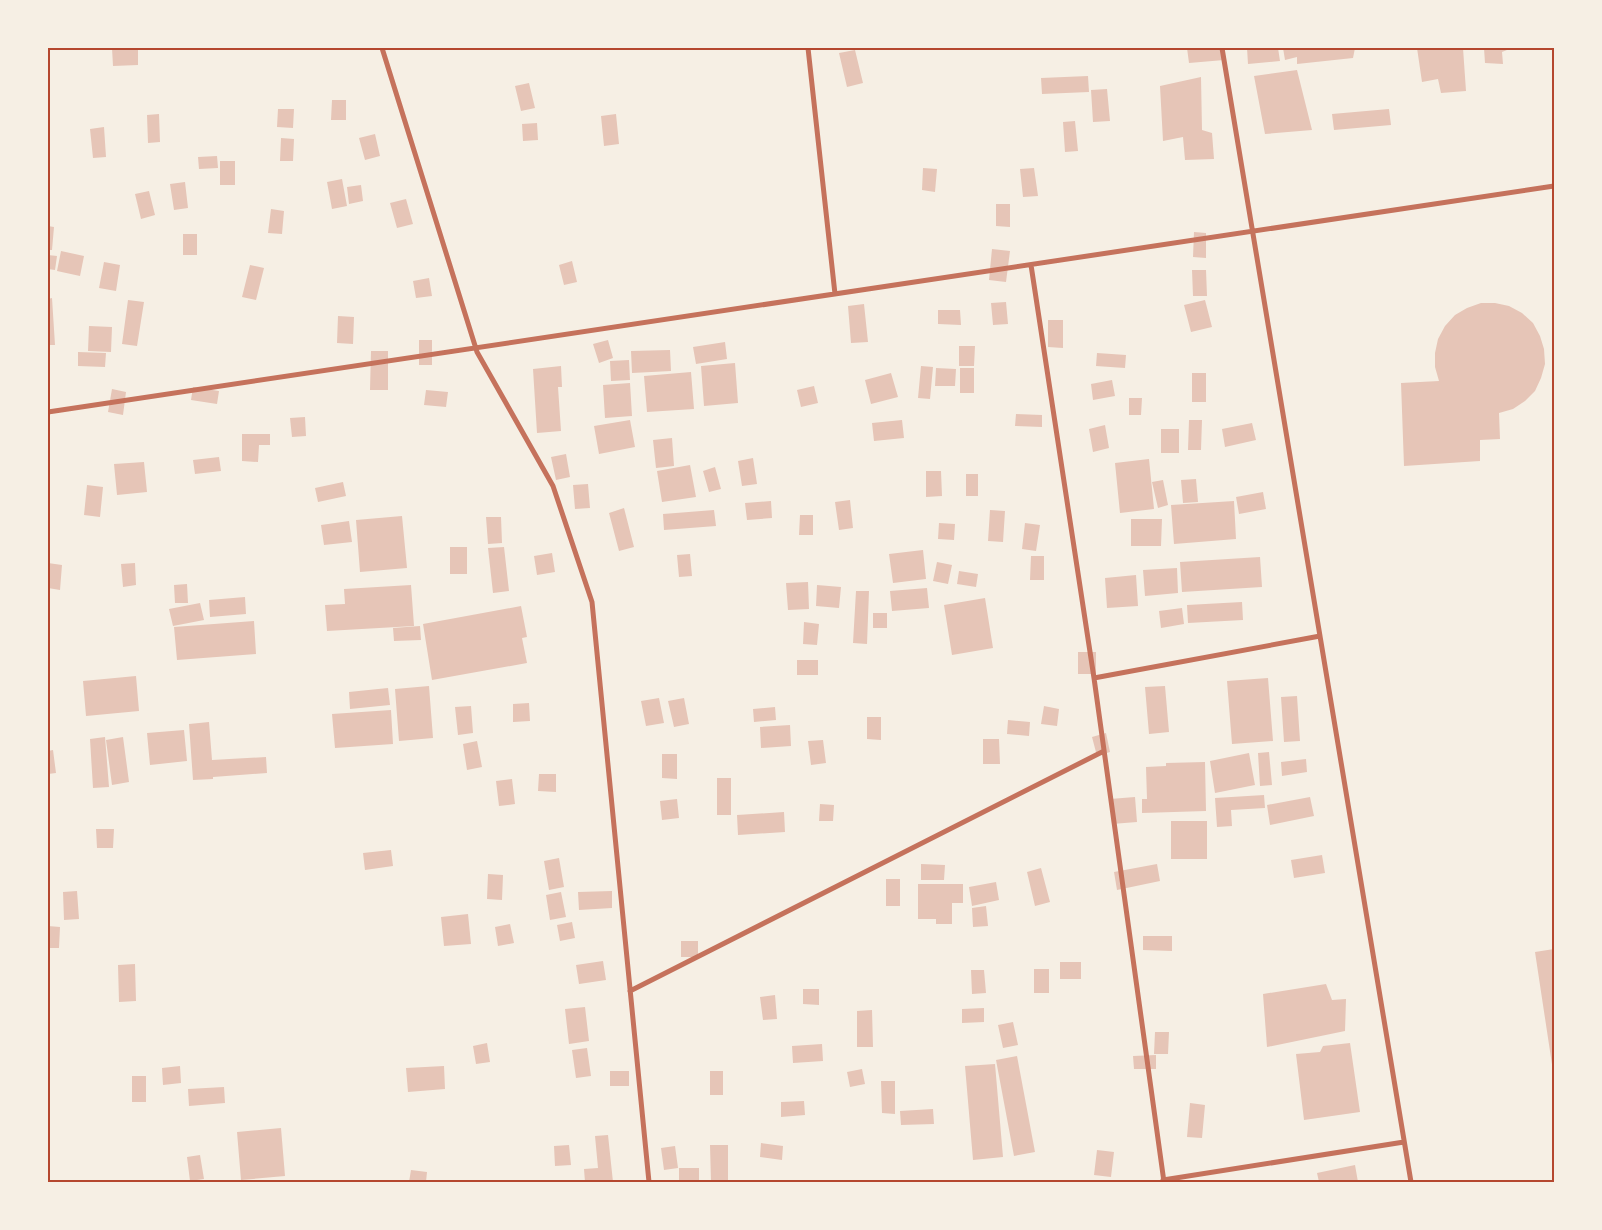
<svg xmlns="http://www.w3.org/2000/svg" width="1602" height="1230" viewBox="0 0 1602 1230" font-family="Georgia,serif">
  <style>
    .building { fill: #e6c5b7 }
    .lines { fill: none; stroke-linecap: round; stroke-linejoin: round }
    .minor { stroke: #c5725c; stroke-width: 5 }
    .neatline { fill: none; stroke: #b5482f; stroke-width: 2 }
  </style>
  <rect width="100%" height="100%" fill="#f6efe4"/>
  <!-- building -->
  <path class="building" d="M112,48H138V65L113,66Z
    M1187,48H1223L1224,60L1189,63Z
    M1247,48H1278L1280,61L1248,64Z
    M1283,48H1355L1353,58L1297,64V57L1285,60Z
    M1417,48H1463L1466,91L1441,93L1438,79L1422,82Z
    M1484,48H1512L1502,52L1503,64L1485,63Z
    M855,50L863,83L847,87L839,53Z
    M1297,70L1312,130L1265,134L1254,76Z
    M1088,76L1089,92L1042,94L1041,78Z
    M1201,77L1202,130L1212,133L1214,159L1185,160L1183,137L1163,141L1160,86Z
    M529,83L535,108L521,111L515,86Z
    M1107,89L1110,121L1093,122L1091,90Z
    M332,100H346V120H331Z
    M278,109H294L293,128L277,127Z
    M1389,109L1391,125L1334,130L1332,114Z
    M159,114L160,142L148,143L147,115Z
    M616,114L619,144L604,146L601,116Z
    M1075,121L1078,151L1065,152L1063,122Z
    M537,123L538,140L523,141L522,124Z
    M104,127L106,157L93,158L90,129Z
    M375,134L380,156L365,160L359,138Z
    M281,138L294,139L293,161H280Z
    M217,156L218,168L199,169L198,157Z
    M220,161H235V185H220Z
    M923,168L937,169L935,192L922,190Z
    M1034,168L1038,196L1023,197L1020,169Z
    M342,179L347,206L332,209L327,182Z
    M185,182L188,208L174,210L170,184Z
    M361,185L363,201L349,204L347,187Z
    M149,191L155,215L141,219L135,194Z
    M406,199L413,224L397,228L390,203Z
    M996,204H1010V227L996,226Z
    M271,209L284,211L282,234L268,233Z
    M48,226L54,227L52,250H48Z
    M1194,232L1206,233V258L1193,257Z
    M183,234H197V255H183Z
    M992,249L1010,251L1006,282L989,280Z
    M61,251L84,256L80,276L57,271Z
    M48,255L57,256L55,270L48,269Z
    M572,261L577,282L564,285L559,265Z
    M104,262L120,265L116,291L99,288Z
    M250,265L264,268L256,300L242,297Z
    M1192,270H1206L1207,296H1193Z
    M429,278L432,296L416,298L413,281Z
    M52,298L55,345H48V299Z
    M128,300L144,302L137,346L122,344Z
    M1205,300L1212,327L1191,332L1184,305Z
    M1006,302L1008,324L993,325L991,303Z
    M1481,303H1495L1509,306L1522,313L1533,323L1540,336L1544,349L1545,364L1541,378L1535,391L1525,401L1513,409L1499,413L1500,439L1480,440V461L1404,466L1401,383L1439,381L1435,367V353L1438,339L1445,326L1455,315L1467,308Z
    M864,304L868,342L851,343L848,306Z
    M938,310H960L961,325L938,324Z
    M338,316L354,317L353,344L337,343Z
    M1048,320H1063V348L1048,347Z
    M89,326L112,327L111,352L88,351Z
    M419,340H432V365H419Z
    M608,340L613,358L599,363L593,344Z
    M725,342L727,359L696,364L693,347Z
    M959,346H975L974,366H959Z
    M670,350L671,371L632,373L631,351Z
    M371,351H388V390H370Z
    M78,352L106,353L105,367L78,366Z
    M1097,353L1126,355L1125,368L1096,366Z
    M629,360L630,380L611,381L610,361Z
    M735,363L738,403L704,406L701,366Z
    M561,366L562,387H558L561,431L537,433L533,369Z
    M921,366L933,367L930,399L918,398Z
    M936,368L956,369L955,386H935Z
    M960,368H974V393H960Z
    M691,372L694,409L647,412L644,376Z
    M891,373L898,397L871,404L865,380Z
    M1192,373H1206V402H1192Z
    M1112,380L1115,396L1093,400L1091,384Z
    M630,383L632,416L605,418L603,385Z
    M814,386L818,403L801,407L797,390Z
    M193,387L219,391L217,404L191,400Z
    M112,389L126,392L123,415L108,412Z
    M426,390L448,392L446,407L424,405Z
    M1129,398H1142L1141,415H1129Z
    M1016,414L1042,415V427L1015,426Z
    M305,417L306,436L292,437L290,418Z
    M630,420L635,447L599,454L594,426Z
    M902,420L904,438L874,441L872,423Z
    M1189,420H1202L1201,450H1188Z
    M1252,423L1256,440L1225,447L1222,429Z
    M1105,425L1109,448L1093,452L1089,429Z
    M1161,429H1179V453H1161Z
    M242,434H270V445H259L258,462L242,461Z
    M672,438L674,466L656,468L653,440Z
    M566,454L570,477L556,480L551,457Z
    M219,457L221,471L195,474L193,460Z
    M753,458L757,484L742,486L738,461Z
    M1149,459L1154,509L1120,513L1115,463Z
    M144,462L147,492L117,495L114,464Z
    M690,465L696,497L662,502L657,471Z
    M715,467L721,489L709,492L703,471Z
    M926,471H941L942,496L926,497Z
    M966,474H978V496H966Z
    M1196,479L1198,502L1183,503L1181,480Z
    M1163,480L1168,505L1158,508L1152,482Z
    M343,482L346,496L318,502L315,488Z
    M588,484L590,508L575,509L573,485Z
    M87,485L103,487L100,517L84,515Z
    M1263,492L1266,509L1239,514L1236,497Z
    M850,500L853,528L839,530L835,502Z
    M771,501L772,518L747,520L745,503Z
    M1234,501L1236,539L1174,544L1171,505Z
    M624,508L634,547L619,551L609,513Z
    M714,510L716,526L664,530L663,514Z
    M990,510L1005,511L1003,542L988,541Z
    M800,515H813V535H799Z
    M402,516L407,568L360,572L356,520Z
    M486,517H501L502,543L488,544Z
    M1131,519H1162L1161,546H1131Z
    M349,521L352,542L324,545L321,525Z
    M939,523L955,524L954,540L938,539Z
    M1025,523L1040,525L1036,551L1022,549Z
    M450,547H467V574H450Z
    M504,547L509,591L493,593L488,548Z
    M923,550L926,579L893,583L889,554Z
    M552,553L555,572L537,575L534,556Z
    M690,554L692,576L679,577L677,555Z
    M1031,556H1044V580H1030Z
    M1260,557L1262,587L1182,592L1180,562Z
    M937,562L952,565L948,584L933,581Z
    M48,563L62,565L60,590L48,588Z
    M135,563L136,585L123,587L121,564Z
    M1177,568L1178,593L1145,596L1143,570Z
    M959,571L978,574L976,587L957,584Z
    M1136,575L1138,606L1107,608L1105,578Z
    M808,582L809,609L788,610L786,583Z
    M187,584L188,603H175L174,585Z
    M411,585L414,626L327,631L325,605L345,604L344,589Z
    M817,585L841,587L839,608L816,606Z
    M927,588L929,608L892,611L890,591Z
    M856,591H869L867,644L853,643Z
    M245,597L246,614L210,617L209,600Z
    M985,598L993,648L952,655L944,605Z
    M1242,602L1243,620L1188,623L1187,605Z
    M200,603L204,620L173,626L169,609Z
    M521,606L527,637L522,638L527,663L432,680L423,624Z
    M1182,608L1184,624L1161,628L1159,611Z
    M873,613H887V628H873Z
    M254,621L256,654L177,660L174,627Z
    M804,622L819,624L817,645L803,644Z
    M420,626L421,640L394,641L393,628Z
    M1078,652H1096V674H1078Z
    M797,660H818V675H797Z
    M136,676L139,711L86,716L83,681Z
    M1268,678L1273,741L1232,744L1227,681Z
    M429,686L433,738L399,741L395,689Z
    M1165,686L1169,732L1149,734L1145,687Z
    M388,688L390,705L350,709L349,692Z
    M1297,696L1300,741L1284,742L1281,697Z
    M659,698L664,723L646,726L641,701Z
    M684,698L689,724L674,727L668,701Z
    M529,703L530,721L513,722V704Z
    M471,706L473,733L458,735L455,707Z
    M1044,706L1059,709L1057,726L1041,724Z
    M775,707L776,720L754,722L753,709Z
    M391,710L393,744L335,748L332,714Z
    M867,717H881V740L867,739Z
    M1008,720L1030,722L1029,736L1007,734Z
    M209,722L212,760L266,757L267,773L213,777V779L193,780L189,724Z
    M790,725L791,746L761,748L760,727Z
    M184,730L187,761L150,765L147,733Z
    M1106,733L1110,752L1097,756L1092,737Z
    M105,737L109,787L93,788L90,739Z
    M123,737L129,782L112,785L106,740Z
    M983,739H999L1000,764H983Z
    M823,740L826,763L811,765L808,741Z
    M477,741L482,767L467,770L463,744Z
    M53,750L56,773L48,774V751Z
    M1269,752L1272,785L1260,786L1258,753Z
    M1249,753L1255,785L1215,793L1210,761Z
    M662,754H677V779L662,778Z
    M1306,759L1307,772L1282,776L1281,762Z
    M1205,762L1206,811L1142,813V799H1147L1146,767L1166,766V763Z
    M539,774H556V792L538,791Z
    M717,778H731V815H717Z
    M512,779L515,804L499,806L496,781Z
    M1264,795L1265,808L1231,810L1232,826L1217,827L1215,798Z
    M1135,797L1137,822L1112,824L1110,799Z
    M1310,797L1314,816L1270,825L1267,805Z
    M677,799L679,818L662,820L660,801Z
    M820,804L834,805L833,821H819Z
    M784,812L785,832L738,835L737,815Z
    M1171,821H1207V859H1171Z
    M96,829H114L113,848H97Z
    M391,850L393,866L365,870L363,853Z
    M1322,855L1325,873L1294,878L1291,860Z
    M559,858L564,887L549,890L544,861Z
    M921,864L945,865L944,880H921Z
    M1157,864L1160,881L1117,890L1114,872Z
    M1041,868L1050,902L1035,906L1027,872Z
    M488,874L503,875L502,900L487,899Z
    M886,879H900V906H886Z
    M996,882L999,900L972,906L969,887Z
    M918,884H963V903H952V924H936V919H918Z
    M77,891L79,919L64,920L63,892Z
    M612,891V908L579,910L578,892Z
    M561,892L566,917L550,920L546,895Z
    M986,906L988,926L973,927L972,908Z
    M468,914L471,944L444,946L441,917Z
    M572,922L575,938L560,941L557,925Z
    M510,924L514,943L498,946L495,927Z
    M48,926L60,927L59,948H48Z
    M1143,936H1172V951L1143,950Z
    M681,941H698V957H681Z
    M1554,949V1071H1553L1535,952Z
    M603,961L606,980L579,984L576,965Z
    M1060,962H1081V979H1060Z
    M135,964L136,1001L119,1002L118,965Z
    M1034,969H1049V993H1034Z
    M971,970H984L986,993L972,994Z
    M1326,984L1332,1000L1346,999L1345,1031L1267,1047L1263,994Z
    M803,989H819V1005L803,1004Z
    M775,995L777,1019L763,1020L760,997Z
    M585,1007L589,1041L569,1044L565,1009Z
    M984,1008V1022L962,1023V1009Z
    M872,1010L873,1047H857V1011Z
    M1013,1022L1018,1045L1003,1048L998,1025Z
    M1155,1032H1169L1168,1054H1154Z
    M487,1043L490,1062L476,1064L473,1046Z
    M1350,1043L1360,1112L1304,1120L1296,1054L1320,1052L1323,1046Z
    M822,1044L823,1061L793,1063L792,1046Z
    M587,1048L591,1076L576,1078L572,1050Z
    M1156,1055V1069H1134L1133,1056Z
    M1017,1056L1035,1152L1014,1156L996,1060Z
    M995,1064L1003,1157L973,1160L965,1066Z
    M180,1066L181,1083L163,1085L162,1068Z
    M444,1066L445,1089L408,1092L406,1068Z
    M862,1069L865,1084L850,1087L847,1072Z
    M610,1071H629V1086H610Z
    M710,1071H723V1095H710Z
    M132,1076H146V1102H132Z
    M881,1081H895V1114L882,1113Z
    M224,1087L225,1103L189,1106L188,1089Z
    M804,1101L805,1115L781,1117V1102Z
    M1190,1103L1205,1105L1202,1138L1187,1137Z
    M933,1109L934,1124L901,1125L900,1111Z
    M281,1128L285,1176L241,1180L237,1132Z
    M608,1135L613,1182H585L584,1169L598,1168L595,1136Z
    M761,1143L783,1146L782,1160L760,1157Z
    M569,1145L571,1165L555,1166L554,1146Z
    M710,1145H728V1182H711Z
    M675,1146L678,1168L664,1170L661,1148Z
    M1097,1150L1114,1152L1111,1177L1094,1175Z
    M200,1155L204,1179L190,1181L187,1157Z
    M1355,1165L1358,1182H1319L1317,1173Z
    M679,1168H699V1182H679Z
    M411,1170L427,1172L426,1182H409Z"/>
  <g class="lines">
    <!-- minor -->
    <path class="minor" d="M382,48L477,352L553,486L592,602L649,1182
      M808,48L835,294
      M1222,48L1411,1182
      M1031,265L1094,678L1164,1182
      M48,412L1554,186
      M1094,678L1320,636
      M630,991L1104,751
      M1163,1180L1404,1142"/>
  </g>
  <!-- border -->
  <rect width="1602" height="1230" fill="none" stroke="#f6efe4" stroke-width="98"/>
  <rect x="49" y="49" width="1504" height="1132" class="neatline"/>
</svg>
